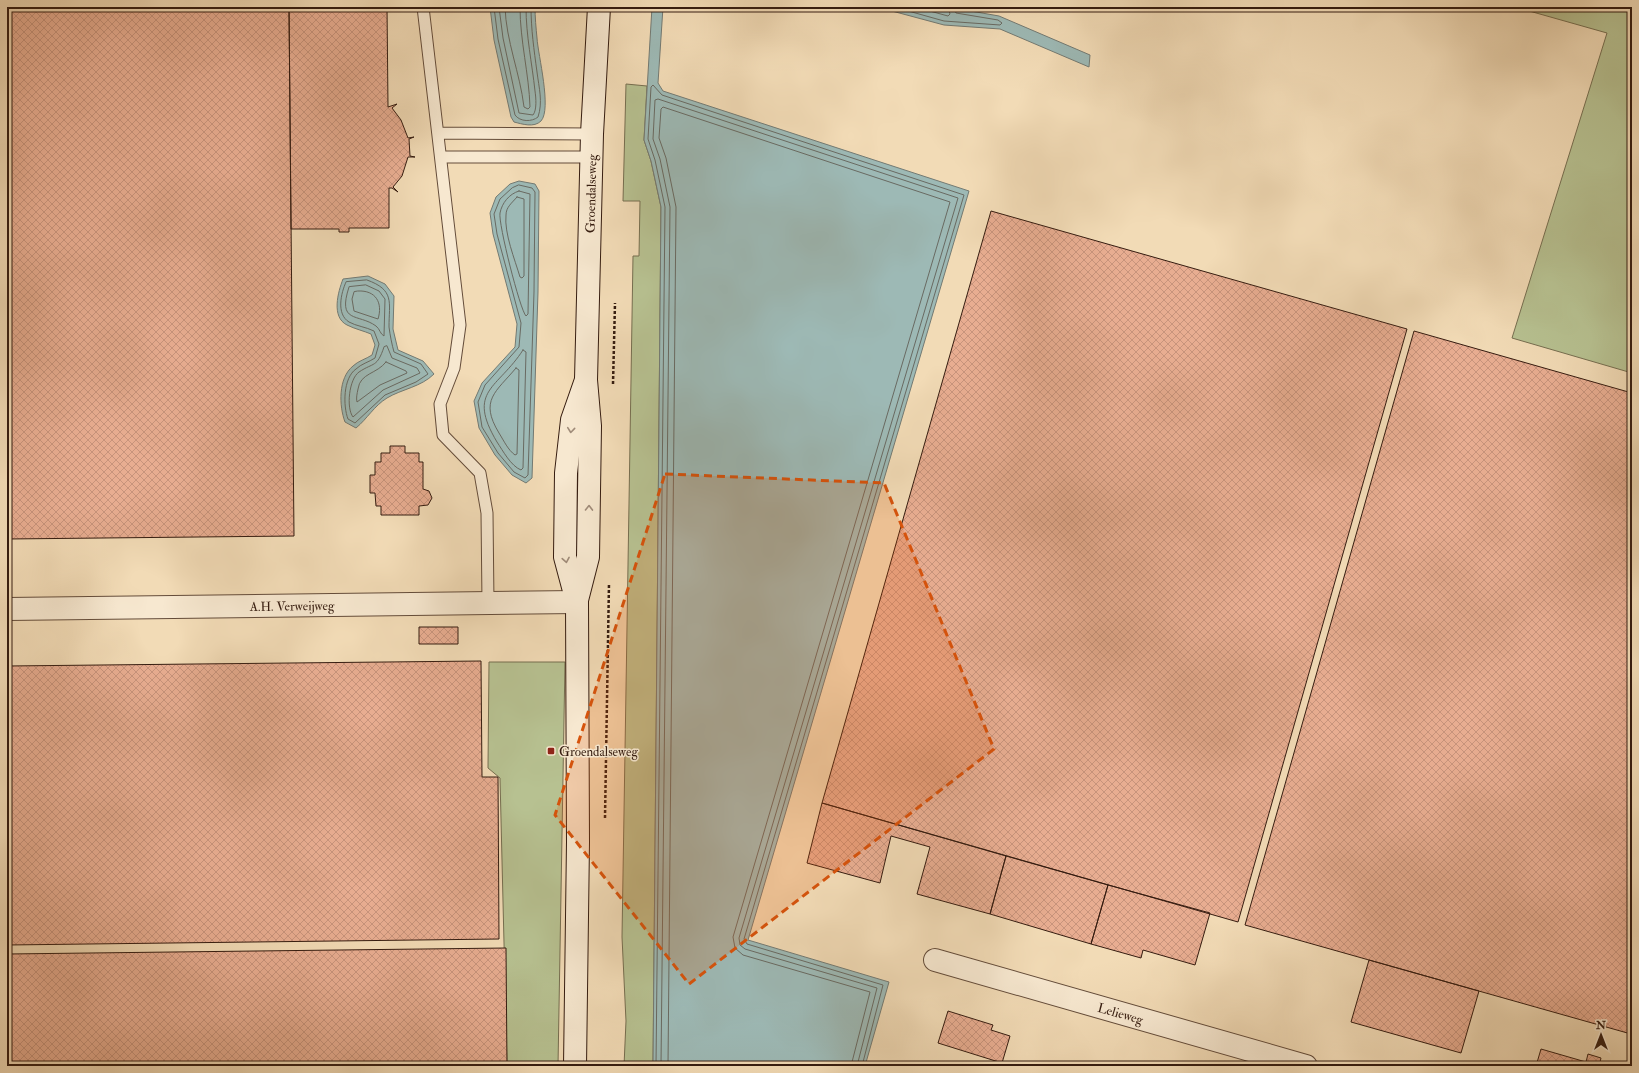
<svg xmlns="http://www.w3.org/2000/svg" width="1639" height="1073" viewBox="0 0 1639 1073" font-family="'IM FELL Double Pica',serif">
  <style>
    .grass { fill: #b7c191; stroke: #766e50 }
    .water { fill: #9db9b5; stroke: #737a73 }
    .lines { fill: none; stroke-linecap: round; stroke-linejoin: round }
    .shore { stroke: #696a62; stroke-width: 1 }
    .building { fill: url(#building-cross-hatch); stroke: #351c10 }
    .lane-casing { stroke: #644c3a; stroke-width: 13 }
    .street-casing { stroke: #644c3a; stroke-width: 24 }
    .secondary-casing { stroke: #351c10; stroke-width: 24 }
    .path { stroke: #351c10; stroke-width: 2.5; stroke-dasharray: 3 2; stroke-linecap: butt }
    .lane { stroke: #f7e8d0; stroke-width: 11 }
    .street { stroke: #f7e8d0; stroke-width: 22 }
    .secondary { stroke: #f7e8d0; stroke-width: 22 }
    .oneway { stroke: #a08c7a }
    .marked { fill: #d6530c; fill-opacity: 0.2; stroke: #d6530c; stroke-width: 3; stroke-dasharray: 8 5; stroke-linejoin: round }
    .poi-dot { fill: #8f2418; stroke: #f7e8d0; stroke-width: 1.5 }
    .labels { text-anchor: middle; stroke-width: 3; stroke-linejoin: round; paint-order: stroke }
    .street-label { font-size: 13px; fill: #351c10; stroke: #f7e8d0 }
    .poi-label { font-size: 13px; fill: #351c10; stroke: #f7e8d0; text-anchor: start }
  </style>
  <defs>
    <pattern id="building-cross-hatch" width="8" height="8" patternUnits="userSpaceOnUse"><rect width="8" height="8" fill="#e8ad91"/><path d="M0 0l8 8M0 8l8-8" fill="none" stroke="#c8947c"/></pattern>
  </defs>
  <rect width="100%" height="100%" fill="#f2dbb6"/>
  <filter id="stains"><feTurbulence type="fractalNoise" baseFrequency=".005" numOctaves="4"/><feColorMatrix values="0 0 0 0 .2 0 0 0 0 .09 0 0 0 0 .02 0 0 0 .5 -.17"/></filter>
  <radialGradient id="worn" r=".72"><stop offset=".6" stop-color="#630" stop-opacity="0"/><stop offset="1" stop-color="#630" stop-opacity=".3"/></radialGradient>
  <!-- grass -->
  <path class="grass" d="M1515,7H1632V373L1512,338L1607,33Z
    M626,84L647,86L644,140L651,161L661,207L653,1066H624L626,1021L622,937L633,256H639L640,201H623Z
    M489,662H565L558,1066H507L500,778L488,768Z"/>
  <!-- water -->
  <path class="water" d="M490,7H535C535,17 536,28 537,38C538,55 552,109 541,121C534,128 522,124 514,122L511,117L494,40Z
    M652,7H663L658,83L663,91L969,191L748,940L889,982L865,1066H653L661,207L651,161L644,140Z
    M877,7H948L999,16L1090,55L1089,67L1000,29L944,25Z
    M519,181L535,184L539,191L538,292L532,478L526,483L512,475L495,455L479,428L474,401L482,383L515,347L517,324L493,234L490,213L496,197L510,184Z
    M368,276L385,284L394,296L393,329L398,350L423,361L434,374C421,387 402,389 387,398C374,406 367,419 356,428L345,422C339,406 338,378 353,366C358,361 366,359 372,355L375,345L371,334C364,331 355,329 347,325C331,317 338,292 343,279Z"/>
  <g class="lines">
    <!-- shore -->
    <path class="shore" d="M494,7L498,39L515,115C520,122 532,122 538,117C543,102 539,88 537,72C534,50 531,29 531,7
      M499,7L503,38L519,113L533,115C537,110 536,98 535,91C532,63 526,36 526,7
      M505,7C506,41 520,73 524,107L528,109L530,107C529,74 520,41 520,7
      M894,7L944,21L1000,25L1002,23L998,20L956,13L953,7
      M915,7L948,16L950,14L948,7
      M519,185L532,188L535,192L534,292L528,475L525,478L514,472L498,453L482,427L478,402L485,385L519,347L521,323L497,234L494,214L500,199L512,188Z
      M519,191L530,194L528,314L526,316C520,310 498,223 500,213C502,203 509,194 519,191Z
      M517,197L524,199V276L522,278L520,277C515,260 504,233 506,215C506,207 512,203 517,197Z
      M367,280C395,290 389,302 389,327C390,335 392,345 394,352L421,364L428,374L416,382L385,395L355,423L348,419C343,406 343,378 356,369C361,364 369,362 375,358L379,344L374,331C366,327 356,326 349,322C336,314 341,293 346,282Z
      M366,285L379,291L385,299L384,336C380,334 380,329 376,326C358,313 337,324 349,287Z
      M358,291C376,290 383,303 378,319L354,311L352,299L354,292Z
      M387,346L392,358L417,368L420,373L383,390L353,417C346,408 349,379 359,372C374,362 377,368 384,347Z
      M523,350L526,352L523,468L521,470C511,466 503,451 497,442C466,390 498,389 523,350Z
      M386,362L406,371L407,373L380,385L357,402C356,398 357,394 358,389C360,373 377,374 386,362Z
      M516,368L519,370L517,454L515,455C508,450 504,441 499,433C479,400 496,392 516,368Z
      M656,1066L665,207L655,160L648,139L651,87L653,85L662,95L964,195L744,939L747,944L883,985L862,1066
      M661,1066L670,207L660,159L653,139L655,100L658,99L958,198L739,938L740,945L745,949L877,988L857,1066
      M668,1066L676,207L666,158L659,138L661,109L663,107L950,202L733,937L735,948L743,955L870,992L851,1066"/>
  </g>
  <!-- building -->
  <path class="building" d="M7,7H289L294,536L7,539Z
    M289,7H387L388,107L397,104L392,108L401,120L408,138L414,137L409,139L410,156L415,157H408L402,176L393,187L398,192L392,188H389V228H349V232H339V229H291Z
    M991,211L1407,329L1238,922L822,803Z
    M1414,331L1632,393L1631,1034L1245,925Z
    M390,446H405V453H419V462H423V489L429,491L432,498L428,505L419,506V515H381V506H376L375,493H370V475H375V462H381V453H390Z
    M419,627H458V644H419Z
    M481,661L482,777H498L499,939L7,945V666Z
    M822,803L1006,856L990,914L917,894L930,847L891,836L880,883L807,863Z
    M1006,856L1108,885L1091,944L990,914Z
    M1108,885L1210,913L1195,965L1143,950L1141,958L1091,944Z
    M506,948L507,1066H7V954Z
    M1369,960L1479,991L1461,1053L1351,1022Z
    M948,1011L993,1025L991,1030L1010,1036L1002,1063L938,1043Z
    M1541,1049L1586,1062L1588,1054L1601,1058L1599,1066H1536Z"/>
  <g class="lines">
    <!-- lane casing -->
    <g class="lane-casing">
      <path id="lane" d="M423,7L460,325L454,368L440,404L443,435L480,473L487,513L488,603
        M438,133L592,134
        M441,157H591"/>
    </g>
    <!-- street casing -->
    <g class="street-casing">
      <g id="street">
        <path id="s1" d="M7,609L577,602"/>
        <path id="s2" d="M935,960L1306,1066"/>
      </g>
    </g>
    <!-- secondary casing -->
    <g class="secondary-casing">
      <g id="secondary">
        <path id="s3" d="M577,600L588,557L590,426L586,380L592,134L599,7"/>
        <path d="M575,1066L578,842L577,602L565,557L566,473L572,420L586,380"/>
      </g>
    </g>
    <!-- path -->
    <path class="path" d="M613,384L615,303
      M605,818L609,583"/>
    <!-- lane -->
    <use href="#lane" class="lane"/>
    <!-- street -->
    <use href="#street" class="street"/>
    <!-- secondary -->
    <use href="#secondary" class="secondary"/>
  </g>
  <!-- one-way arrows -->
  <defs><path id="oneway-chevron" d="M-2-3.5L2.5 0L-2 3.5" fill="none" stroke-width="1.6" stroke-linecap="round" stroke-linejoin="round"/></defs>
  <g class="oneway">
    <use href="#oneway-chevron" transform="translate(571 430) rotate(96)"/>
    <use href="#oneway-chevron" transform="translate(589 508) rotate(-89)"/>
    <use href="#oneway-chevron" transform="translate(566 560) rotate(80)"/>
  </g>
  <!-- marked area -->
  <path class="marked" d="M665,474L884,483L994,749L689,984L555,815Z"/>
  <!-- markers -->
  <rect class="poi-dot" x="547" y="747" width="8" height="8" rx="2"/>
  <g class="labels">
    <!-- street labels -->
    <g class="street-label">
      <text dy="5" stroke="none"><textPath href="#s3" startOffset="408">Groendalseweg</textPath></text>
      <text dy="5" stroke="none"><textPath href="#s1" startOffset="285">A.H. Verweijweg</textPath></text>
      <text dy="5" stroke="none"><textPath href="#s2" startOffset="193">Lelieweg</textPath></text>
    </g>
    <!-- poi labels -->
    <g class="poi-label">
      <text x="559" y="756">Groendalseweg</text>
    </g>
  </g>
  <!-- margin -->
  <rect width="1639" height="1073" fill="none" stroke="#f2dbb6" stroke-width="24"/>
  <rect x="8" y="8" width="1623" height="1057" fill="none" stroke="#351c10" stroke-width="2"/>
  <rect x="12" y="12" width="1615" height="1049" fill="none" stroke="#351c10"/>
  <!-- north arrow -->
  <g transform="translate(1601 1035)" stroke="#f7e8d0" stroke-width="3" paint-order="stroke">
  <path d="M0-3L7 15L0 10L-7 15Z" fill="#351c10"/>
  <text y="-6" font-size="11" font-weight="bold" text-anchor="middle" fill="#351c10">N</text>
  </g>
  <rect width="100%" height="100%" filter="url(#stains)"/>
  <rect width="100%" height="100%" fill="url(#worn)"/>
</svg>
